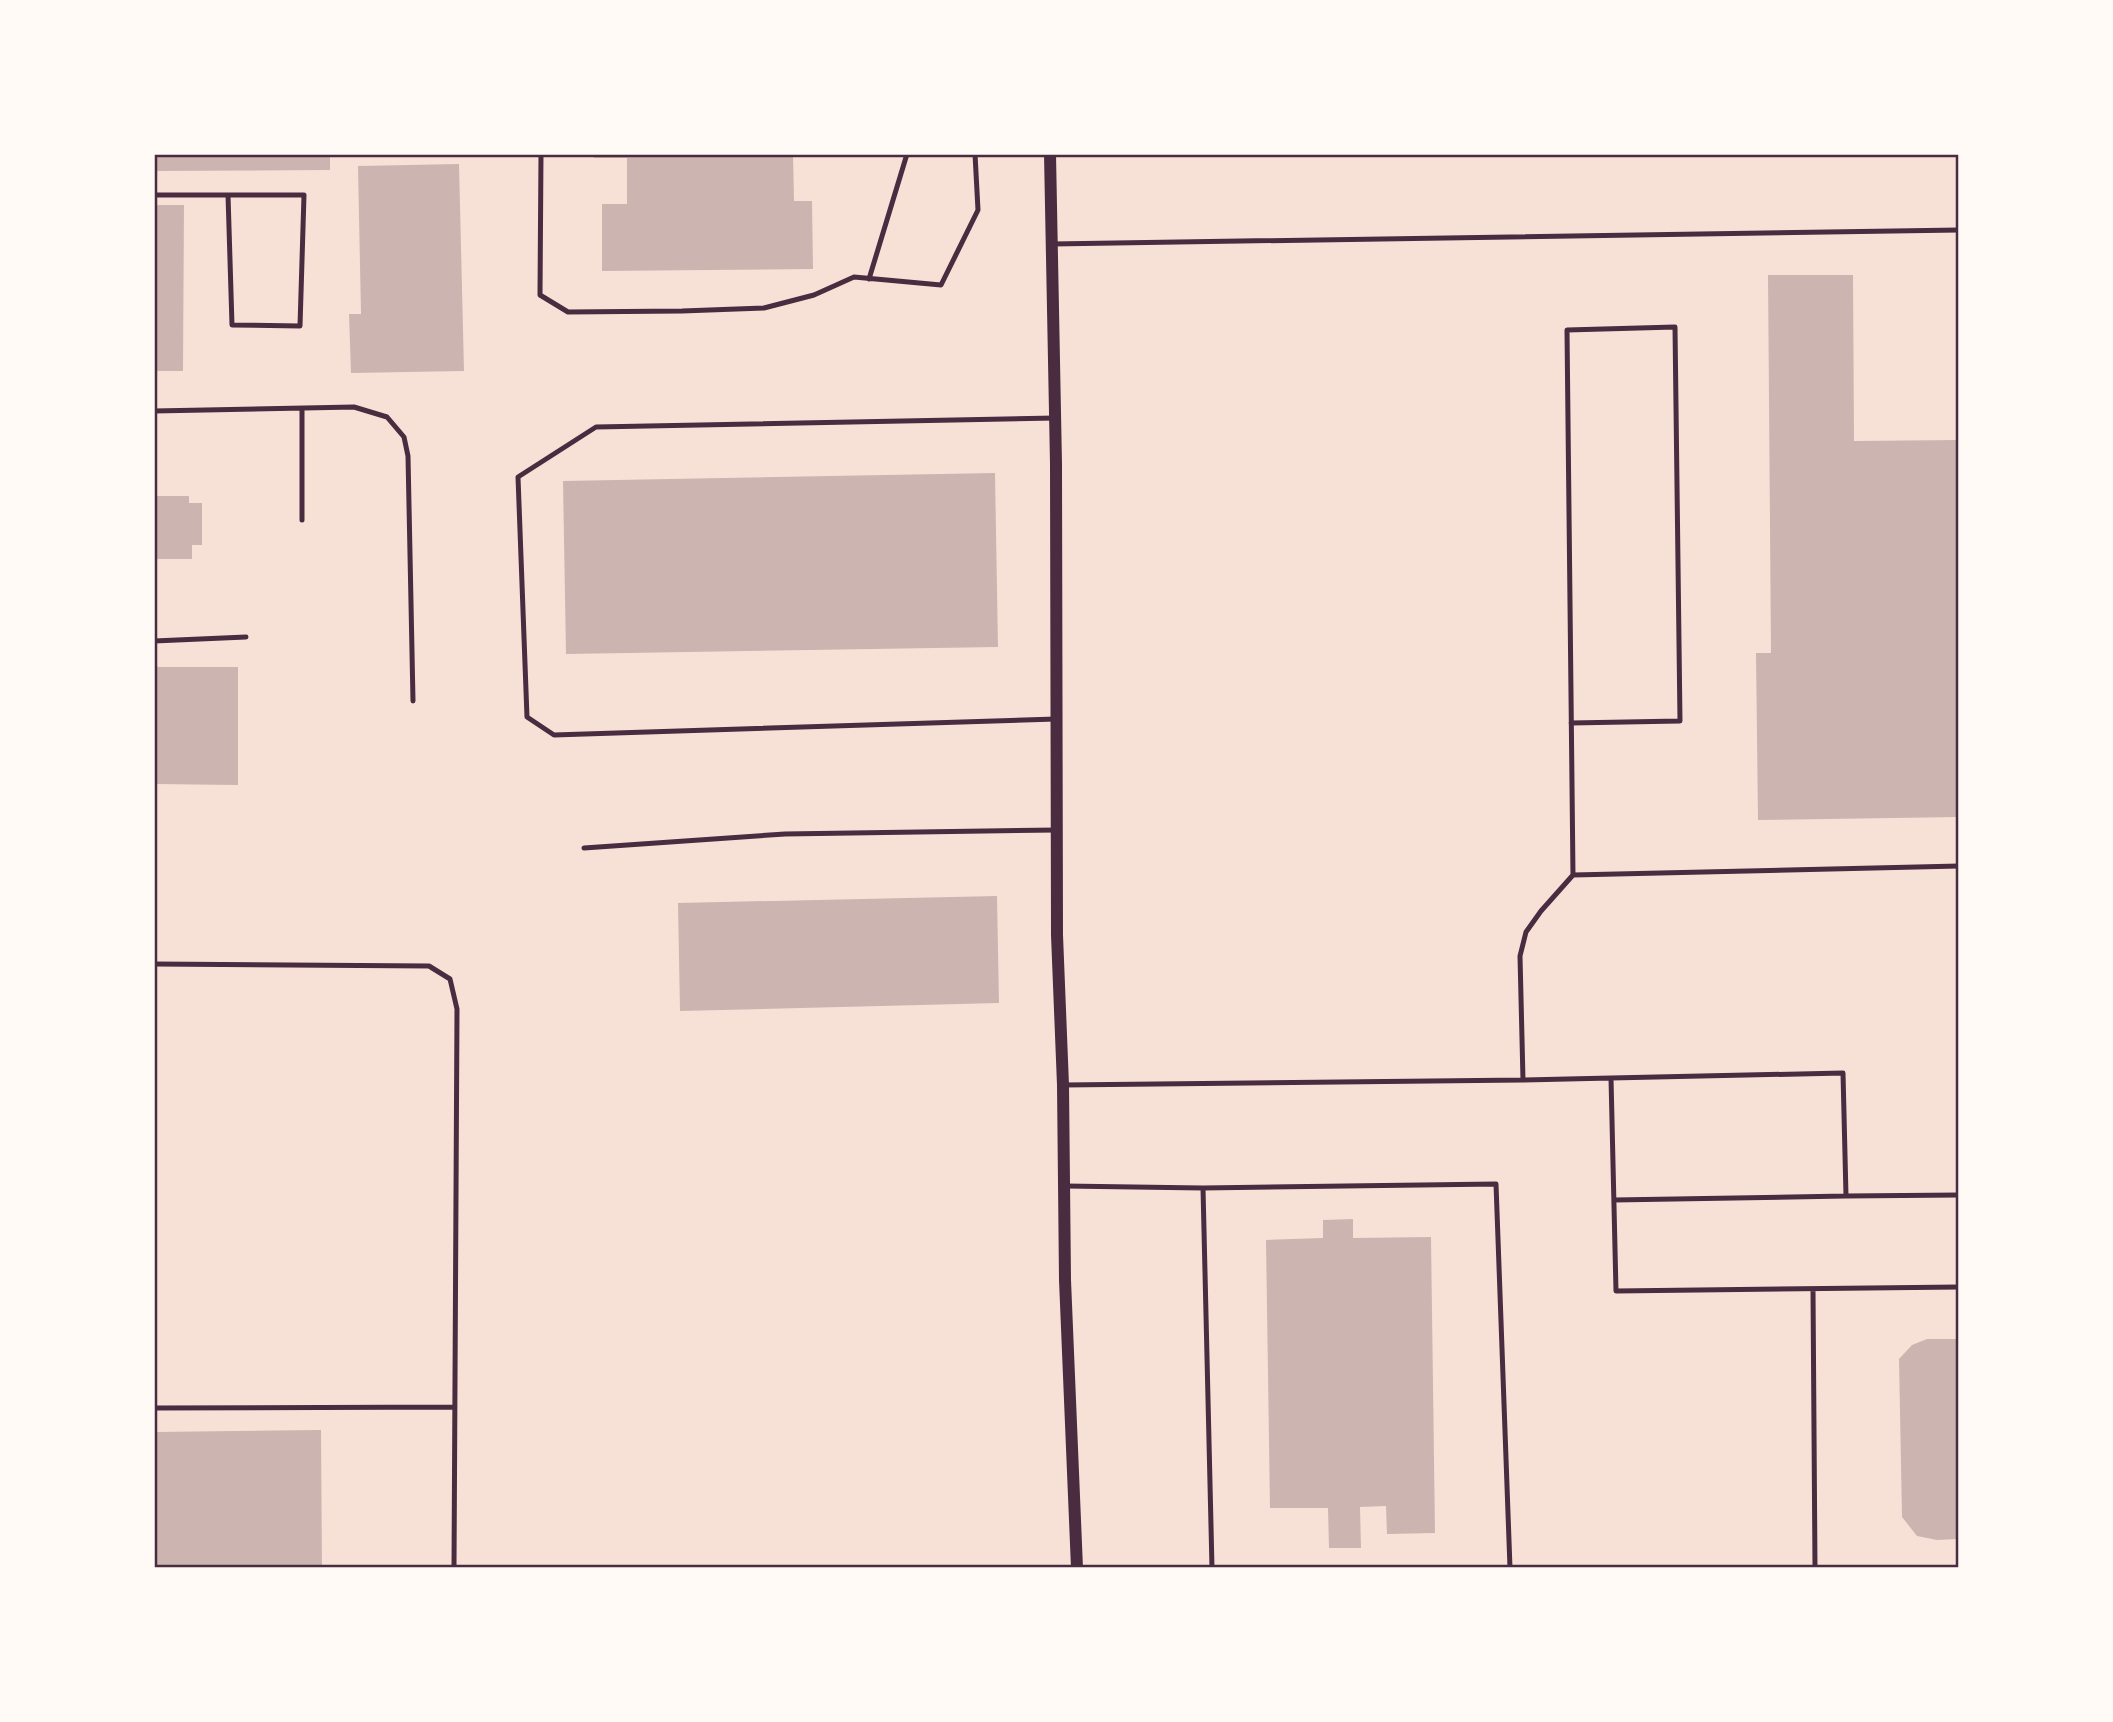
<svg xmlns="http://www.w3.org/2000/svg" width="2113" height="1722" viewBox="0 0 2113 1722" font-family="Inter,sans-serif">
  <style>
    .building { fill: #ccb4b1 }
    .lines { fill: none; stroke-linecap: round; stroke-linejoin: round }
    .service { stroke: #4a2c40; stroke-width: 5 }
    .tertiary { stroke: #4a2c40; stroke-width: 12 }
    .neatline { fill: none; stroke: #4a2c40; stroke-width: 2.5 }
  </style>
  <rect width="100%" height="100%" fill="#f7e1d7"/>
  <!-- building -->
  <path class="building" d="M154,154H330V170L154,171Z
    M594,154H793L794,201H812L813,269L602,271V204H627V158H594Z
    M459,164L464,371L351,373L349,314H361L358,166Z
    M154,205H184L183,371H154Z
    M1768,275H1853L1854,441L1959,440V817L1758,820L1756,653H1771Z
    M995,473L998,647L566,654L563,481Z
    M154,496H189V503H202V545H192V559H154Z
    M154,667H238V785L154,784Z
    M997,896L999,1003L680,1011L678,903Z
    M1353,1219V1238L1431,1237L1435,1533L1387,1534L1386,1506L1360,1507L1361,1548H1329L1328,1508H1270L1266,1240L1323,1238V1220Z
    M1927,1339H1959V1539L1937,1540L1917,1536L1902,1517L1899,1359L1912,1345Z
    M321,1430L322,1568H154V1432Z"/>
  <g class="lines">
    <!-- service -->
    <path class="service" d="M541,154L540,295L568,312L682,311L764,308L814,295L854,277L941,285L978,210L975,154
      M154,195H304L300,326L232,325L228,195
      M1052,244L1959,230
      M869,279L907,154
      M302,409V520
      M154,411L354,407L387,417L404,437L408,456L413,701
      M1055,418L596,427L518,477L527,717L554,735L1056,719
      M154,641L246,637
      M1571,723L1680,721L1675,327L1567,330L1573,875
      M584,848L785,834L1057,830
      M154,964L429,966L450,979L457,1009L454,1568
      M1611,1078L1843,1073L1846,1196L1959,1195
      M1523,1080L1611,1078L1616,1291L1959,1287
      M1064,1085L1523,1080L1520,956L1526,932L1541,911L1573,875L1959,866
      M1065,1186L1203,1188L1496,1184L1510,1568
      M1203,1188L1212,1568
      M1614,1200L1846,1196
      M1813,1289L1815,1568
      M154,1408L455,1407"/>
    <!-- tertiary -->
    <path class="tertiary" d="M1050,154L1056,464L1057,935L1063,1085L1065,1280L1077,1568"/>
  </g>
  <!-- border -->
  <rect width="2113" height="1722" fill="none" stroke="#fffaf5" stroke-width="312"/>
  <rect x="156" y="156" width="1801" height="1410" class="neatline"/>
</svg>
